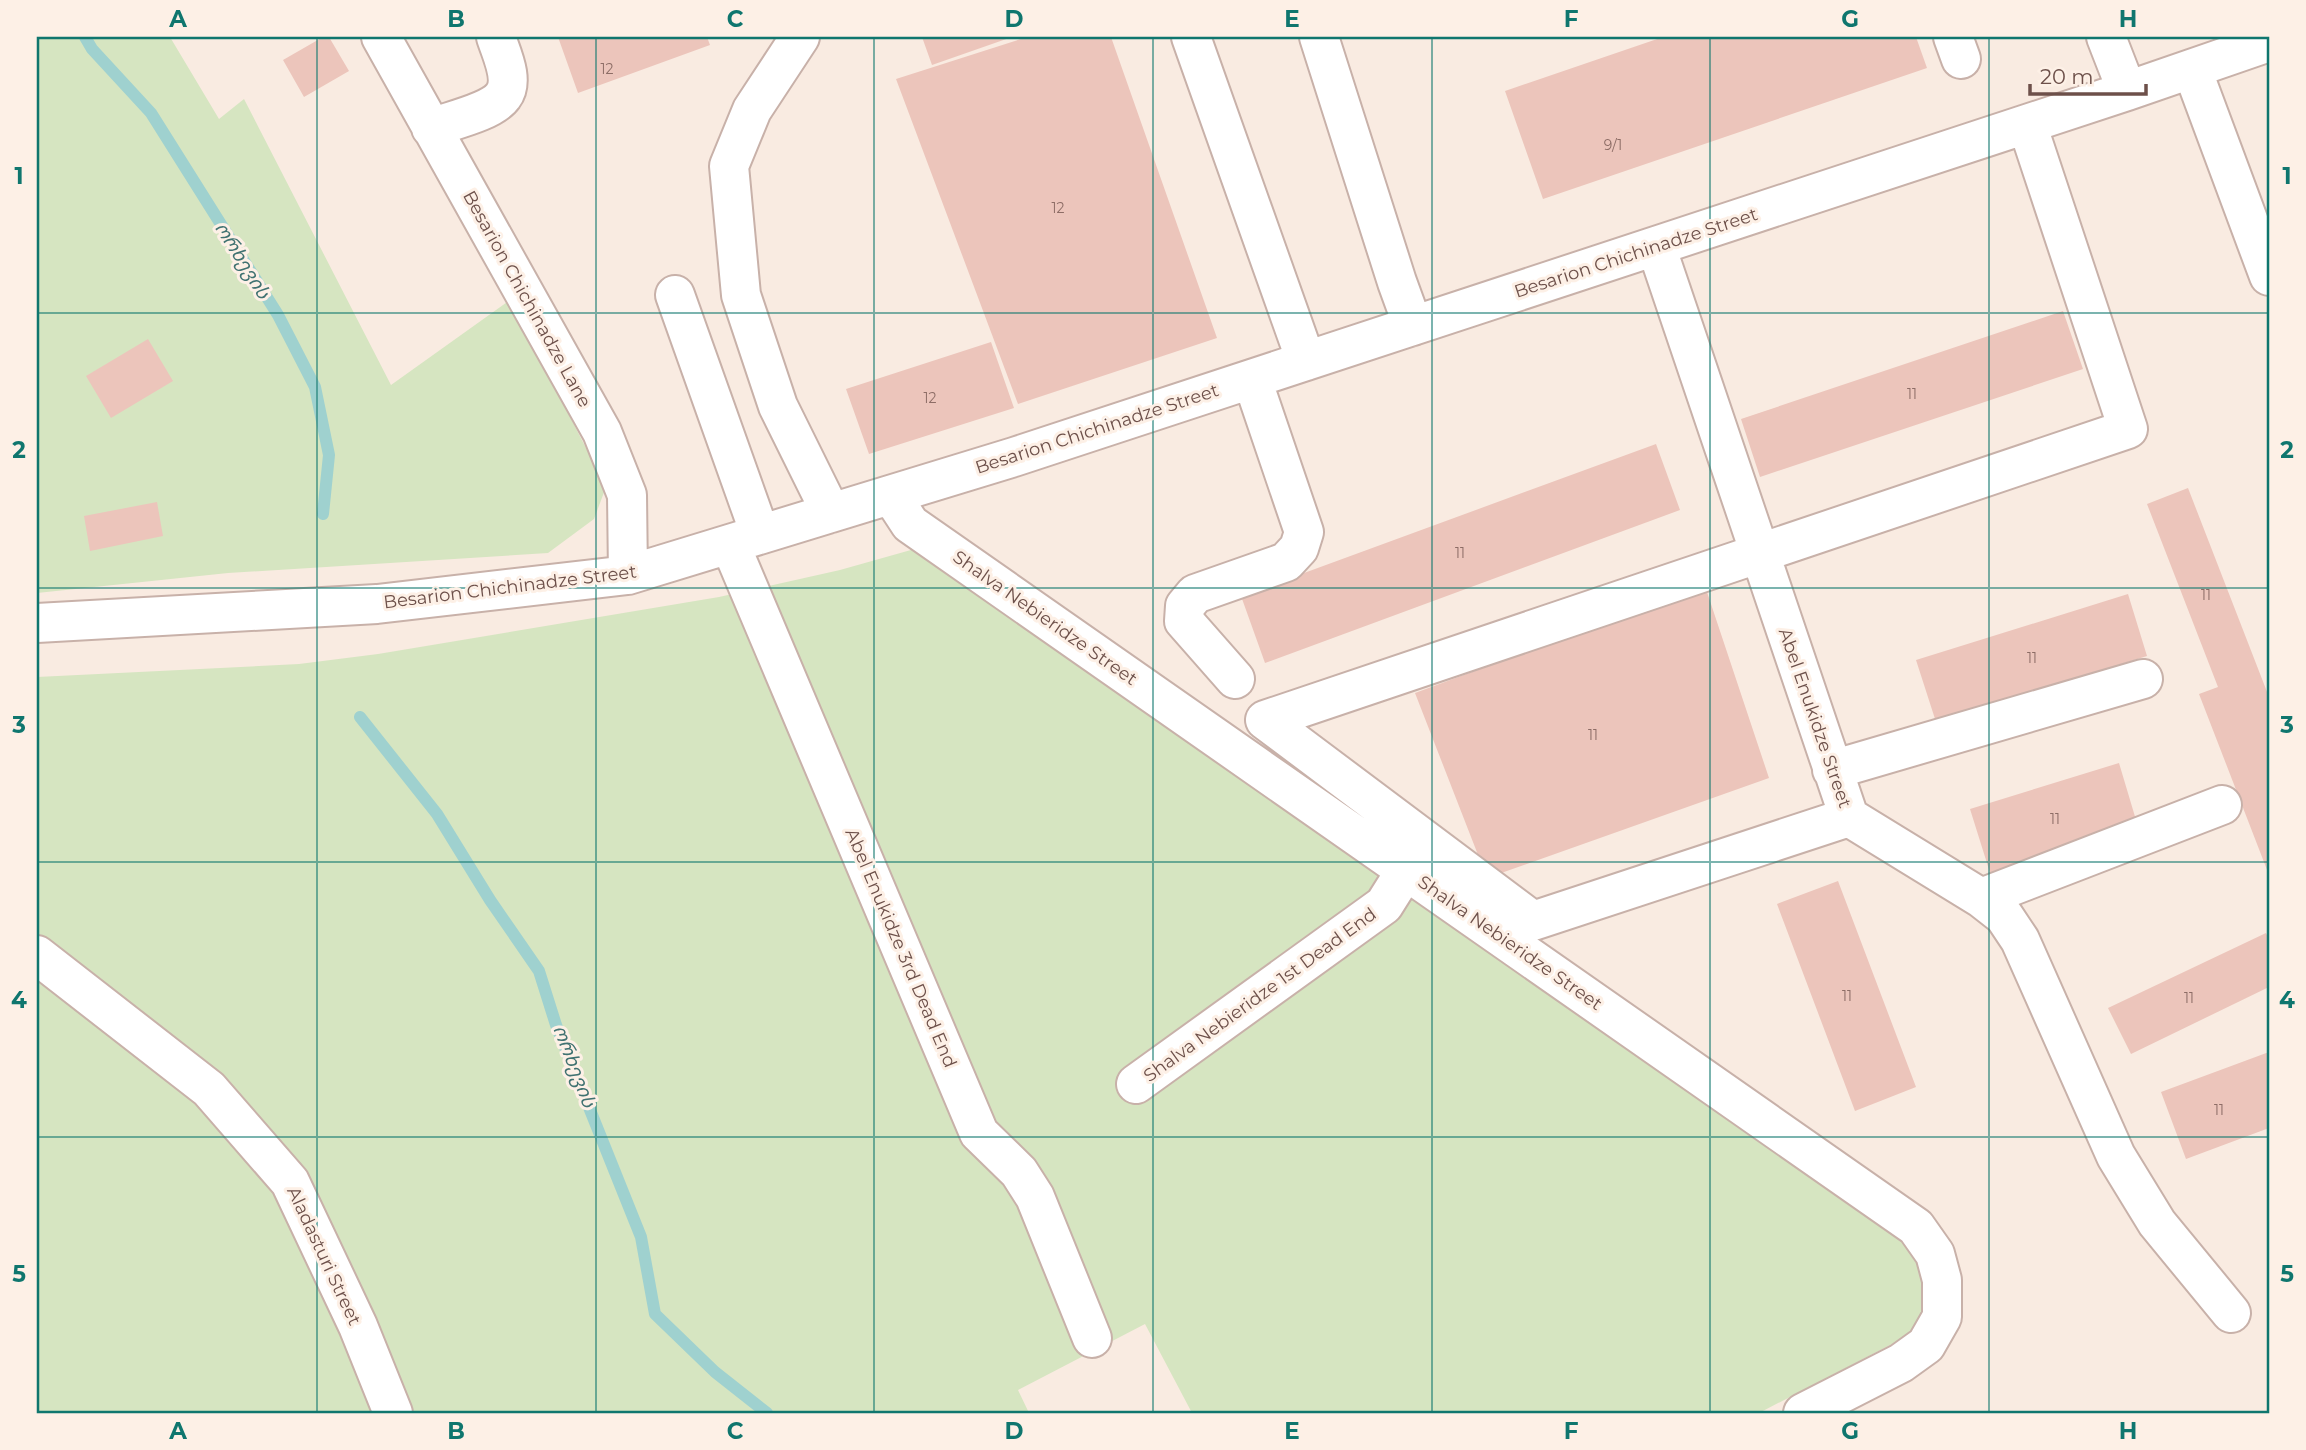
<svg xmlns="http://www.w3.org/2000/svg" width="2306" height="1450" viewBox="0 0 2306 1450" font-family="Montserrat,'Noto Sans Georgian',sans-serif">
  <style>
    .green { fill: #d6e5c1 }
    .lines { fill: none; stroke-linecap: round; stroke-linejoin: round }
    .stream { stroke: #9fd1cf; stroke-width: 12 }
    .building { fill: #ecc5bb }
    .minor-casing { stroke: #c8b1a9; stroke-width: 42 }
    .minor { stroke: #fff; stroke-width: 38 }
    .grid { fill: none; stroke: #0f766e; stroke-width: 2; stroke-opacity: 0.55 }
    .labels { text-anchor: middle; stroke-width: 6; stroke-linejoin: round; paint-order: stroke }
    .number-label { font-size: 14px; fill: #8d6d66 }
    .street-label { font-size: 18px; fill: #6d504a; stroke: #fdf0e6 }
    .water-label { font-size: 19px; font-style: italic; fill: #407271; stroke: #fdf0e6 }
    .neatline { fill: none; stroke: #0f766e; stroke-width: 2.5 }
    .grid-label { font-size: 23px; text-anchor: middle; font-weight: bold; fill: #0f766e }
  </style>
  <rect width="100%" height="100%" fill="#f9ebe1"/>
  <!-- green -->
  <path class="green" d="M37,37H170L219,119L244,99L391,385L510,300L606,487L594,519L548,553L228,573L37,593Z
    M918,548L1918,1249L1929,1302L1915,1332L1759,1413H1192L1145,1324L1018,1390L1029,1413H411L299,1174L37,941V677L299,664L378,654L719,597L840,570Z
    M37,969L71,991L284,1182L385,1413H37Z"/>
  <g class="lines">
    <!-- stream -->
    <path class="stream" d="M85,37L92,49L151,113L278,315L315,387L329,455L323,514
      M360,717L437,814L490,900L539,971L556,1025L641,1237L655,1314L715,1372L767,1413"/>
  </g>
  <!-- building -->
  <path class="building" d="M323,37H329L349,71L304,97L283,60Z
    M558,37H707L710,45L578,93Z
    M922,37H1012L932,65Z
    M1027,37H1111L1217,338L1018,404L896,79Z
    M1663,37H1916L1927,68L1543,199L1505,91Z
    M2063,311L2083,369L1760,477L1741,419Z
    M148,339L173,381L111,418L86,376Z
    M991,342L1014,408L869,454L846,389Z
    M1656,444L1680,510L1265,663L1241,596Z
    M2188,488L2269,697V875L2199,694L2218,687L2147,504Z
    M157,502L163,536L90,551L84,516Z
    M1705,586L1769,778L1487,878L1415,693Z
    M2128,594L2147,656L1936,722L1916,660Z
    M2119,763L2139,830L1991,876L1970,809Z
    M1838,881L1916,1087L1855,1111L1777,904Z
    M2266,933L2269,939V987L2131,1054L2108,1008Z
    M2269,1052V1128L2186,1159L2161,1092Z"/>
  <g class="lines">
    <!-- minor casing -->
    <g class="minor-casing">
      <path id="minor" d="M381,37L602,432L627,495L628,575
        M800,37L752,110L729,166L741,295L778,406L831,513
        M1191,37L1306,361
        M1319,37L1397,282L1413,326
        M1953,37L1961,59
        M2106,37L2127,91
        M2192,69L2269,276
        M431,128C449,121 492,112 503,96C515,80 501,53 496,37
        M1656,246L1849,817L1981,898L2004,916L2020,940L2116,1156L2157,1223L2231,1313
        M675,295L760,534
        M891,495L910,524L1916,1227L1935,1254L1942,1280V1317L1926,1345L1901,1363L1803,1413
        M730,544L979,1133L1019,1172L1035,1197L1092,1338
        M37,623L377,604L628,575L1014,457L2127,91L2269,42
        M1235,679L1184,621L1185,606L1195,594L1286,562L1299,548L1304,532L1252,379
        M1265,720L2128,429L2027,124
        M1265,720L1533,921L1849,817
        M1832,770L2143,679
        M1981,898L2222,805
        M37,955L209,1089L290,1182L358,1326L393,1413
        M1136,1084L1384,905L1406,870"/>
    </g>
    <!-- minor -->
    <use href="#minor" class="minor"/>
  </g>
  <!-- grid -->
  <path class="grid" d="M317,37V1413M596,37V1413M874,37V1413M1153,37V1413M1432,37V1413M1710,37V1413M1989,37V1413M37,313H2269M37,588H2269M37,862H2269M37,1137H2269"/>
  <g class="labels">
    <!-- number labels -->
    <g class="number-label">
      <text x="607" y="74">12</text>
      <text x="1613" y="150">9/1</text>
      <text x="1058" y="213">12</text>
      <text x="1912" y="399">11</text>
      <text x="930" y="403">12</text>
      <text x="1460" y="558">11</text>
      <text x="2206" y="600">11</text>
      <text x="2032" y="663">11</text>
      <text x="1593" y="740">11</text>
      <text x="2055" y="824">11</text>
      <text x="1847" y="1001">11</text>
      <text x="2189" y="1003">11</text>
      <text x="2219" y="1115">11</text>
    </g>
    <!-- street labels -->
    <g class="street-label">
      <text transform="translate(1636 253) rotate(-18)" y="6">Besarion Chichinadze Street</text>
      <text transform="translate(527 299) rotate(61)" y="6">Besarion Chichinadze Lane</text>
      <text transform="translate(1097 429) rotate(-18)" y="6">Besarion Chichinadze Street</text>
      <text transform="translate(510 587) rotate(-7)" y="6">Besarion Chichinadze Street</text>
      <text transform="translate(1045 618) rotate(35)" y="6">Shalva Nebieridze Street</text>
      <text transform="translate(1815 718) rotate(71)" y="6">Abel Enukidze Street</text>
      <text transform="translate(1510 943) rotate(35)" y="6">Shalva Nebieridze Street</text>
      <text transform="translate(901 948) rotate(67)" y="6">Abel Enukidze 3rd Dead End</text>
      <text transform="translate(1260 995) rotate(-36)" y="6">Shalva Nebieridze 1st Dead End</text>
      <text transform="translate(324 1256) rotate(65)" y="6">Aladasturi Street</text>
    </g>
    <!-- water labels -->
    <g class="water-label">
      <text transform="translate(243 260) rotate(58)" y="7">ორხევის</text>
      <text transform="translate(575 1066) rotate(69)" y="7">ორხევის</text>
    </g>
  </g>
  <!-- border -->
  <rect width="2306" height="1450" fill="none" stroke="#fdf0e6" stroke-width="77"/>
  <!-- scale -->
  <path d="M2030 84v10h116v-10" fill="none" stroke="#6d504a" stroke-width="3.5"/>
  <text x="2040" y="84" font-size="21" fill="#6d504a" stroke="#fdf0e6" stroke-width="5" paint-order="stroke">20 m</text>
  <rect x="38" y="38" width="2230" height="1374" class="neatline"/>
  <g class="grid-label">
    <text x="178" y="27">A</text>
    <text x="456" y="27">B</text>
    <text x="735" y="27">C</text>
    <text x="1014" y="27">D</text>
    <text x="1292" y="27">E</text>
    <text x="1571" y="27">F</text>
    <text x="1850" y="27">G</text>
    <text x="2128" y="27">H</text>
    <text x="19" y="184">1</text>
    <text x="2287" y="184">1</text>
    <text x="19" y="458">2</text>
    <text x="2287" y="458">2</text>
    <text x="19" y="733">3</text>
    <text x="2287" y="733">3</text>
    <text x="19" y="1008">4</text>
    <text x="2287" y="1008">4</text>
    <text x="19" y="1282">5</text>
    <text x="2287" y="1282">5</text>
    <text x="178" y="1439">A</text>
    <text x="456" y="1439">B</text>
    <text x="735" y="1439">C</text>
    <text x="1014" y="1439">D</text>
    <text x="1292" y="1439">E</text>
    <text x="1571" y="1439">F</text>
    <text x="1850" y="1439">G</text>
    <text x="2128" y="1439">H</text>
  </g>
</svg>
